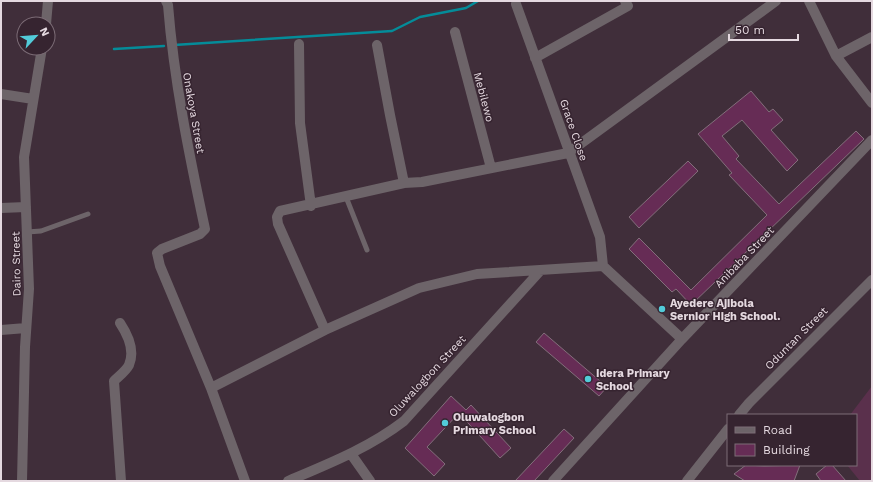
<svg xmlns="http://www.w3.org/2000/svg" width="873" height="482" viewBox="0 0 873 482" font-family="'Work Sans',sans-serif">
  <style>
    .green { fill: #5a304c }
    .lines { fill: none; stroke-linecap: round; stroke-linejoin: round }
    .stream { stroke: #048c99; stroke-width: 2.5 }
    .building { fill: #662c55; stroke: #836e7b }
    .lane { stroke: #6d6469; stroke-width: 5 }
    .street { stroke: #6d6469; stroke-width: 10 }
    .poi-dot { fill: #52cbd9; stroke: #362430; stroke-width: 1.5 }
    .labels { text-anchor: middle; stroke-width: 3; stroke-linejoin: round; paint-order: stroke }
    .street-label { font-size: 11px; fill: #e5d9e0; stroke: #362430 }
    .poi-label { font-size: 11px; font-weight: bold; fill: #e5d9e0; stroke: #362430; text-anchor: start }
  </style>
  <rect width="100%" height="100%" fill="#402e3a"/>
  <!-- green -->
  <path class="green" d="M872,386V481H860L847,465H856V415H850Z"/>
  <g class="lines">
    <!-- stream -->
    <path class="stream" d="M174,45L392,31L420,17L466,8L478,1
      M114,49L164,46"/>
  </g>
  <!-- building -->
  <path class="building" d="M751,91L769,112L773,109L783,120L771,130L798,160L787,171L742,120L722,136L739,156L736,159L779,204L856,131L864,139L691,305L676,289L672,292L629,249L639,238L691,290L767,215L729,175L732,173L698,134Z
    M688,161L698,171L639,228L629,217Z
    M544,333L607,387L599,396L536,342Z
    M451,396L466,410L471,405L511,448L500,458L459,413L427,447L445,464L434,476L405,448Z
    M564,429L574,438L534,481H515Z
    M746,465L764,466L800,465L794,481H745L734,474Z
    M827,465H832L846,481H821L816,474Z"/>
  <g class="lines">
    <!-- lane -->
    <path class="lane" d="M346,197L367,250
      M27,232L41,231L88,214"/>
    <!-- street -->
    <path class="street" d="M166,1L168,5C174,81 189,154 205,229L200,234L162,249L157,253L160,266L211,388L245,481
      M809,1L836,56L872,103
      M516,4L600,237L603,266
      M46,24L48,1
      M455,32L491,168
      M299,44L300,123L311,206
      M377,45L390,115L404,183
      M836,56L872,37
      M535,58L628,6L625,1
      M1,94L33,99
      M1,208L26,207
      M120,323C128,335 135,351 129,365C126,371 119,376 114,381L121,481
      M1,330L26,328
      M325,330L278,224L277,217L280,211L404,183L422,182L568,153L776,1
      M211,388L325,330L419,288L477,274L603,266L682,339
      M739,415L749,403L872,280
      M351,454L370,481
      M22,481L25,347L29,289L24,157L42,48
      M288,481C328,464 369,448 404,421L541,270
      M553,481L682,339L872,140
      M687,481L728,429"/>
  </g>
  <!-- markers -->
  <g class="poi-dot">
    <circle cx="662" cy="309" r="4"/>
    <circle cx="588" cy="379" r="4"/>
    <circle cx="445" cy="423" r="4"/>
  </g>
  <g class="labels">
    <!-- street labels -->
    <g class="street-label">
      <text transform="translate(484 97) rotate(75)" y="4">Mebilewo</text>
      <text transform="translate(194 113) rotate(80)" y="4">Onakoya Street</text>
      <text transform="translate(574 130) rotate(71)" y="4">Grace Close</text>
      <text transform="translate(744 257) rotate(-46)" y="4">Anibaba Street</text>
      <text transform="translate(16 264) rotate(-91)" y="4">Dairo Street</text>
      <text transform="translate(796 338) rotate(-45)" y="4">Oduntan Street</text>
      <text transform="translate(427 376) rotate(-47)" y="4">Oluwalogbon Street</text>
    </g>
    <!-- poi labels -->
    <g class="poi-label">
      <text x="670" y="307">Ayedere Ajibola<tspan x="670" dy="13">Sernior High School.</tspan></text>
      <text x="596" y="377">Idera Primary<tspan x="596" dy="13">School</tspan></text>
      <text x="453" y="421">Oluwalogbon<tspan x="453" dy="13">Primary School</tspan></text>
    </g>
  </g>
  <!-- border -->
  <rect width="873" height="482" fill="none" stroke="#e5d9e0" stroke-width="4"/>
  <!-- legend -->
  <rect x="727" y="414" width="130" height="52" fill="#362430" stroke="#7c6c76"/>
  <rect x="735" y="427" width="20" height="6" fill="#6d6469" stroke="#7c6c76"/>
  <text x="763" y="434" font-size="12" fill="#e5d9e0">Road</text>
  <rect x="735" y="444" width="20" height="12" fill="#662c55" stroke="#7c6c76"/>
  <text x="763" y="454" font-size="12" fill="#e5d9e0">Building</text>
  <!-- north arrow -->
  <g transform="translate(36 36) rotate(64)"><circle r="19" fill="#362430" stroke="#7c6c76"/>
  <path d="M0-3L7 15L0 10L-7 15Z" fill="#52cbd9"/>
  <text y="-6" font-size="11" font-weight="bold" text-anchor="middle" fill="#e5d9e0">N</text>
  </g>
  <!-- scale -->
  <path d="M729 34v6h69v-6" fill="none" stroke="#e5d9e0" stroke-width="2"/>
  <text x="735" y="34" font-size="12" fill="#e5d9e0" stroke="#362430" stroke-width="3" paint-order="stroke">50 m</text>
</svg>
